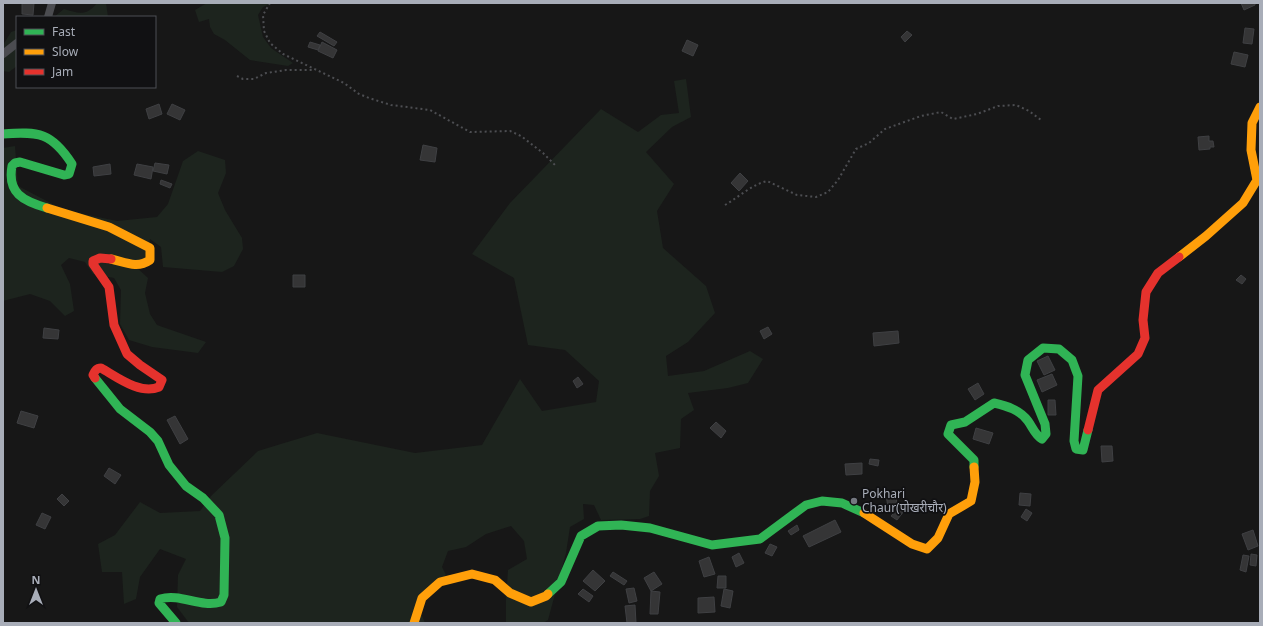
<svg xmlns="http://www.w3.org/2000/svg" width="1263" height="626" viewBox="0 0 1263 626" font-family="'Noto Sans','Noto Sans Devanagari',sans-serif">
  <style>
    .green { fill: #1d241e }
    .building { fill: #353536; stroke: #3f4043 }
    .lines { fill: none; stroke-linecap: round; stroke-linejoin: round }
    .path { stroke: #4d4e52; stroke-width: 2; stroke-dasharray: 2 3; stroke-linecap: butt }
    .street { stroke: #4b4c50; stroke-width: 8 }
    .fast { stroke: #30b455; stroke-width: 9 }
    .slow { stroke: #ff9f0a; stroke-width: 9 }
    .jam { stroke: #e5322d; stroke-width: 9 }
    .poi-dot { fill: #757880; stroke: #111113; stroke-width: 1.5 }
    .labels { text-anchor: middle; stroke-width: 3.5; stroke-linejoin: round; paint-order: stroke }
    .poi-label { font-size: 12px; fill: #a8adb8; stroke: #111113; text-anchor: start }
  </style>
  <rect width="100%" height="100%" fill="#171717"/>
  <!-- green -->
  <path class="green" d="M97,3H106L108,17H54L64,9C78,13 86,17 97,3Z
    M207,3H272L263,7L258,15L263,37L271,48L293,63L288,66L250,60L225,40L214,34L210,27L209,19L199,22L195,10Z
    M17,30V66L9,72L3,71V45L11,32Z
    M686,79L691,117L672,127L646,152L674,184L657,211L663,248L706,286L715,313L688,342L666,356L668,376L704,371L750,351L763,359L748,383L728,388L688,393L694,410L681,419L680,448L655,453L659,476L650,491L649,516L640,519L601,520L594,505L583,504L584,519L570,527L566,553L548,620L543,623H506V600L508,570L527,559L524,541L511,526L486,534L466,547L448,551L442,567L446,575L416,601L425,623H189L177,607L178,575L186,559L160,549L140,577L136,599L124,604L122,572H102L98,544L115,535L140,502L160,513L200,511L211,496L258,451L317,433L415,453L482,445L520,379L542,411L596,402L599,381L565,350L528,345L514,278L472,254L510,203L601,109L638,132L661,115L679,113L674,81Z
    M15,146L18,186L64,210L117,221L157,217L168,204L183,161L198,151L225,160L226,173L218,193L225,210L242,238L243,249L234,266L222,272L163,267L161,247L150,239L147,257L134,265L148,278L145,293L150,314L157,325L206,342L198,353L152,347L129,340L120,324L121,290L114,278L93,274L85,262L69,258L61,265L70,284L74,311L65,316L50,301L30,294L3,301V148Z"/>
  <!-- building -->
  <path class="building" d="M22,3H34L33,15L22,14Z
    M1241,3H1255V5L1244,10Z
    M1245,28L1254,29L1252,44L1243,43Z
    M907,31L912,35L905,42L901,37Z
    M320,32L337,42L334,46L317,36Z
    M687,40L698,45L693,56L682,51Z
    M310,42L320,45L318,50L308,47Z
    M322,42L337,50L333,58L318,51Z
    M1234,52L1248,55L1245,67L1231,64Z
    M159,104L162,114L149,119L146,109Z
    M172,104L185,110L180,120L167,114Z
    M1209,136V141H1213L1214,147H1210V149L1199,150L1198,137Z
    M423,145L437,148L435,162L420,160Z
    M155,163L169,165L167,174L153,171Z
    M110,164L111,174L94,176L93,167Z
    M137,164L153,167L151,179L134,175Z
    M740,173L748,181L739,191L731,183Z
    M161,180L172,184L170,188L160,184Z
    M293,275H305V287H293Z
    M1241,275L1246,279L1242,284L1236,280Z
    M768,327L772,334L764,339L760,331Z
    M44,328L59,330L58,339L43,338Z
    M898,331L899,343L874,346L873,333Z
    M1048,356L1055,370L1044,375L1037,361Z
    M1052,374L1057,385L1042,392L1037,380Z
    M578,377L583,384L577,388L573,381Z
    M978,383L984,394L975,400L968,389Z
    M1048,400H1055L1056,415H1048Z
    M21,411L38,416L34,428L17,423Z
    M175,416L188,439L180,444L167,420Z
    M716,422L726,431L721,438L710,428Z
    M976,428L993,433L989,444L973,439Z
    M1101,446H1112L1113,461L1102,462Z
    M870,459L879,460L878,466L869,464Z
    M862,463V474L846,475L845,464Z
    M109,468L121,475L115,484L104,476Z
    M1020,493L1031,494L1030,506L1019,505Z
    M62,494L69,501L64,506L57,499Z
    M896,494L897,505L888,507L886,495Z
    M899,507L904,511L897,520L891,516Z
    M1026,509L1032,513L1027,521L1021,517Z
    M42,513L51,517L45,529L36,525Z
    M835,520L841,532L809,547L803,536Z
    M797,525L799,530L791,535L788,531Z
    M1253,530L1258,546L1248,550L1242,534Z
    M770,544L777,547L772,556L765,553Z
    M739,553L744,563L736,567L732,557Z
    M1251,554L1257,555L1256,566L1250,565Z
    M1243,555L1249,556L1246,572L1240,570Z
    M709,557L715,574L704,577L699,561Z
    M593,570L605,581L595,591L583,581Z
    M613,572L627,581L624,585L610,576Z
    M654,572L662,584L651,591L644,578Z
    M718,576H726V588H717Z
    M634,588L637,601L629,603L626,589Z
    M583,589L593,596L589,602L578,594Z
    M724,589L733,591L730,608L721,606Z
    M651,591L660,592L658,614H650Z
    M714,597L715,612L698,613V598Z
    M635,605L636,623H627L625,606Z"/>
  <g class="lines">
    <!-- path -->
    <path class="path" d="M270,3L263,15L264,31L270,43L283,54L344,83L359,94L369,98L391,105L430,110L470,132L510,131L521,136L543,153L555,165
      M237,76L243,79H254L266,73L286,70H313
      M725,205C739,197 751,185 767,181L797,195L816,197L828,192L838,180L856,149L869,143L885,129L921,116L941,112L953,119L977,114L998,106L1016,105L1029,111L1041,120"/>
    <!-- street -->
    <path class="street" d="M48,17L52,3
      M3,54L17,43"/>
    <!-- fast -->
    <path class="fast" d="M3,134C39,131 52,133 72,164L69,174L64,175L20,162L15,163L12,166C7,193 23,201 47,208
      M95,378L120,409L150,432L158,441L169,465L186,486L203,498L219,515L225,538L224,595L221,602C200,608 181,593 160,599L159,603L176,623
      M974,467V460L948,434L951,425L965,422L994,403C1007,406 1020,410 1028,421C1033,428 1035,435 1042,439L1046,434L1045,424L1025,375L1028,360L1043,348L1059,349L1072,360L1078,376L1074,441L1076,449L1083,450L1088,430
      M548,594L561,582L581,536L598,526L621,525L650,528L712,545L760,539L806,505L822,501L842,503L864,513"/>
    <!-- slow -->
    <path class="slow" d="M47,208L109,227L150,248V260C137,269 125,262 111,259
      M1179,257L1206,236L1243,203L1257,180L1251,150L1252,123L1260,107
      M864,513L912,544L927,549L938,538L949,514L971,501L975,482L974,467
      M414,623L422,598L440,582L472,574L495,580L510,593L531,602L546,596L548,594"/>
    <!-- jam -->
    <path class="jam" d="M95,378L93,375C95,371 96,368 101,368C117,377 140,395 159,387L162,380L140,365L127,354L114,325L109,287L93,264V261L100,258L111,259
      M1088,430L1098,390L1138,354L1145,338L1143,320L1146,292L1158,273L1179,257"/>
  </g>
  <!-- markers -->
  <circle class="poi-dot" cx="854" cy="501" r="4"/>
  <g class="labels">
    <!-- poi labels -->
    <g class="poi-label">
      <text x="862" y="498">Pokhari<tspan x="862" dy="14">Chaur(पोखरीचौर)</tspan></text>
    </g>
  </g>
  <!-- border -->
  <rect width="1263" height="626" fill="none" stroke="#a8adb8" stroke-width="8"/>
  <!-- legend -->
  <rect x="16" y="16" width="140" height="72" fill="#111113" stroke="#4d4f55"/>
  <rect x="24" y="29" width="20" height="6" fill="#30b455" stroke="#4d4f55"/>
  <text x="52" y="36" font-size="12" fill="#a8adb8">Fast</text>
  <rect x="24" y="49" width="20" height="6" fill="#ff9f0a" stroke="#4d4f55"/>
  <text x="52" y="56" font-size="12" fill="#a8adb8">Slow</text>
  <rect x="24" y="69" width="20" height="6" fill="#e5322d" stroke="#4d4f55"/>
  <text x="52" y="76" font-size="12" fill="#a8adb8">Jam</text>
  <!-- north arrow -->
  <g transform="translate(36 590)" stroke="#111113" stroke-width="3" paint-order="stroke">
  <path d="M0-3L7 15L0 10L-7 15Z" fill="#a8adb8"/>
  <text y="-6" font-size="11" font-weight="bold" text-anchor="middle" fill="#a8adb8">N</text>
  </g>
</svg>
